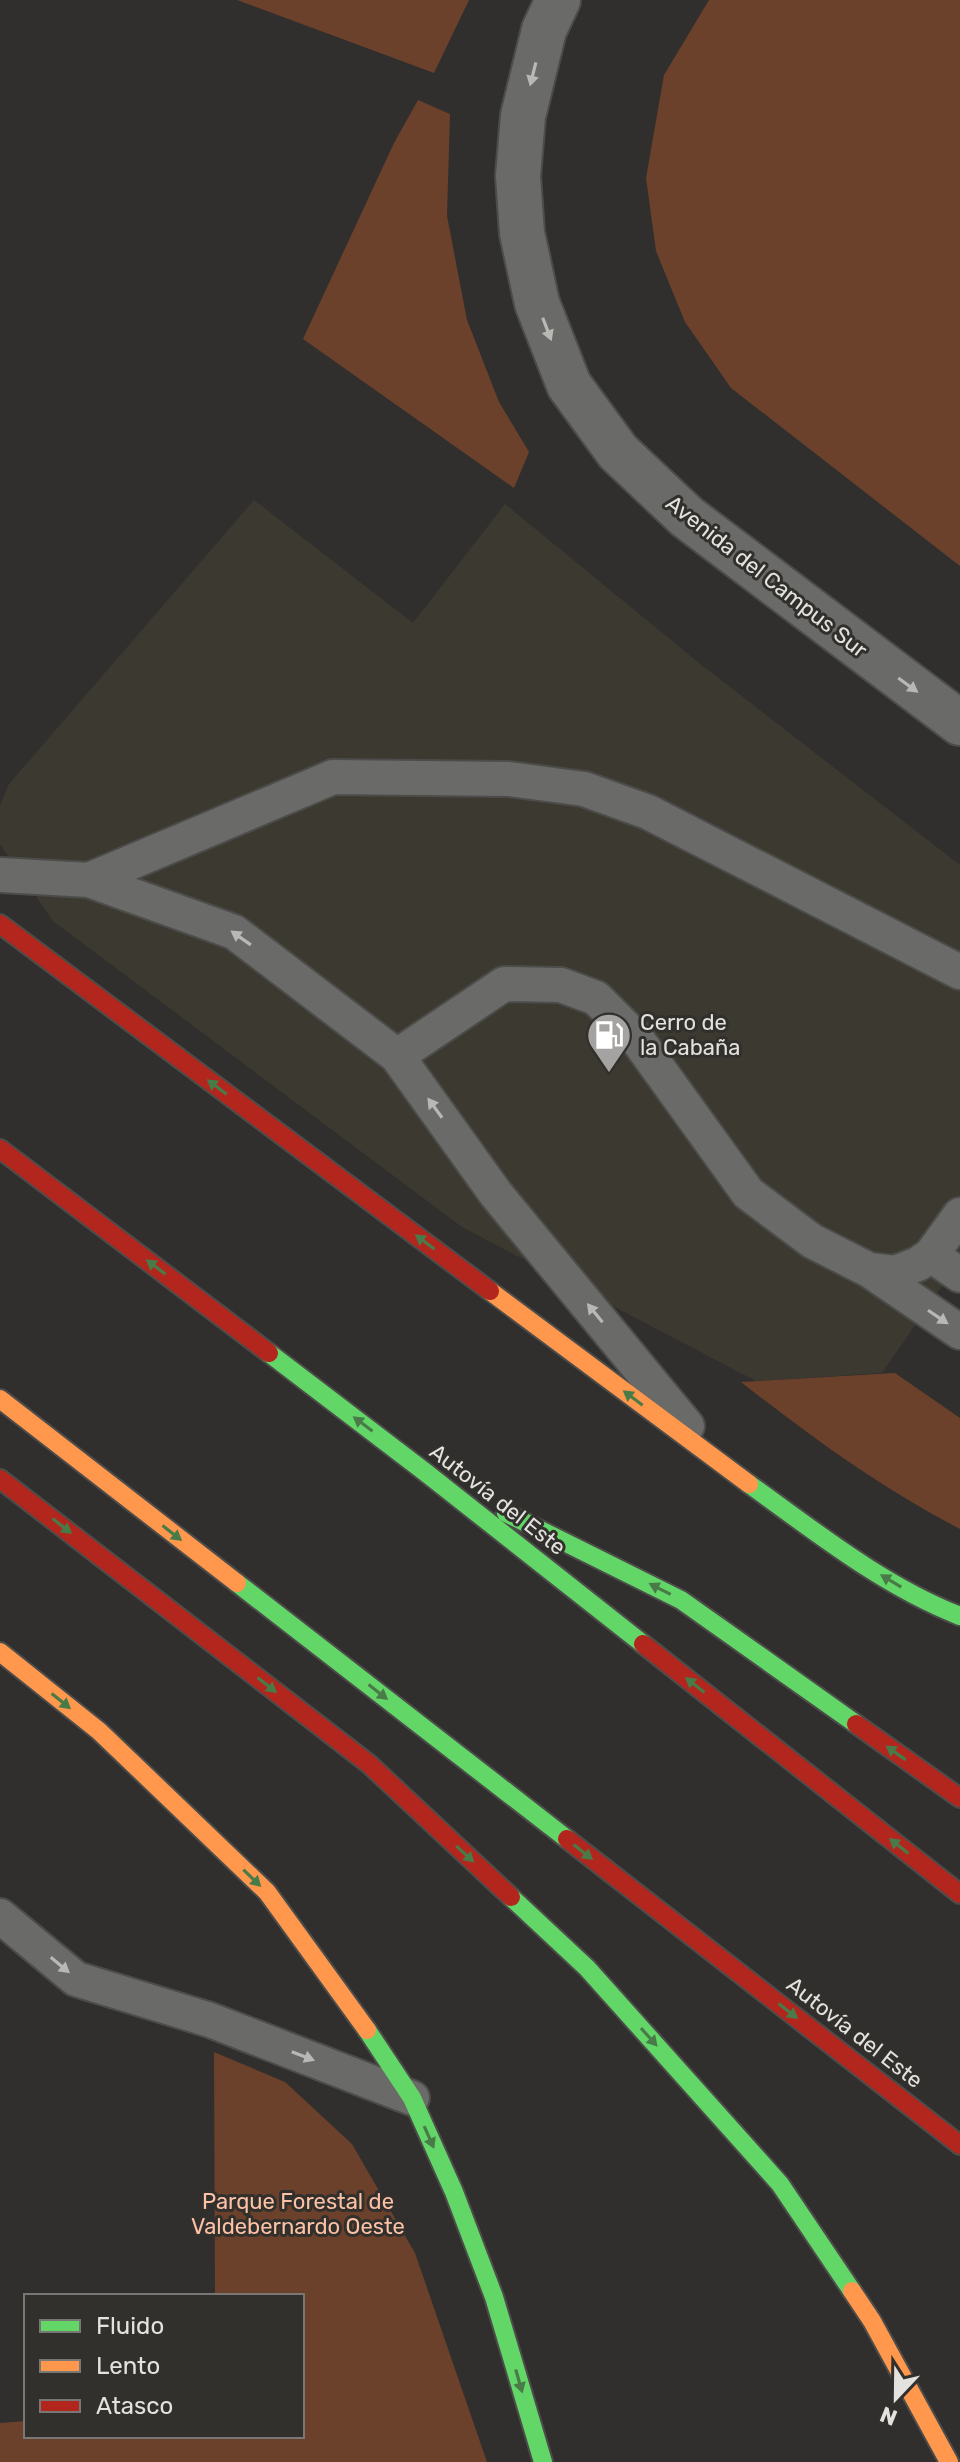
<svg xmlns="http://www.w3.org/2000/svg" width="960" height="2462" viewBox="0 0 960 2462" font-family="Rubik,sans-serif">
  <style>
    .built { fill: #3c3930 }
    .green { fill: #6b412c }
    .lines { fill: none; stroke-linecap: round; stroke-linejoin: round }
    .lane-casing { stroke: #4c4c4a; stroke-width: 38 }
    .street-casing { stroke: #4c4c4a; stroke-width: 48 }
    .fast-casing { stroke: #4c4c4a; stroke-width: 22 }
    .slow-casing { stroke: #4c4c4a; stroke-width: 22 }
    .jam-casing { stroke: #4c4c4a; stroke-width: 22 }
    .lane { stroke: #6a6a68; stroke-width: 34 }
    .street { stroke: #6a6a68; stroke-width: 44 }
    .fast { stroke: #63d668; stroke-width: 18 }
    .slow { stroke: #ff974d; stroke-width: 18 }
    .jam { stroke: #b3261e; stroke-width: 18 }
    .oneway { fill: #b9b8b5 }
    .oneway2 { fill: #487b47 }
    .labels { text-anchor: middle; stroke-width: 6; stroke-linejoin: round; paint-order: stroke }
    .street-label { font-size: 22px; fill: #e3e2df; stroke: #31302c }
    .poi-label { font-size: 22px; fill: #e3e2df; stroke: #31302c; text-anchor: start }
    .park-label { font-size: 22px; fill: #fdc1a5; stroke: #31302c }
  </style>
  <rect width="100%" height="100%" fill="#302f2d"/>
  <!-- built -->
  <path class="built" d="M254,500L413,623L505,504L699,663L960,865V1260L882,1373L756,1381L462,1227L53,921L0,844V805L9,784Z"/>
  <!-- green -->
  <path class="green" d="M237,0H469L434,73Z
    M709,0H960V566L731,388L685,322L656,251L646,178L664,75Z
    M418,100L450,114L447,216L467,320L499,402L529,452L514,488L303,339L394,143Z
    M895,1373L960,1418V1529C881,1488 811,1437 741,1382Z
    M214,2052L285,2082L352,2144L415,2253L487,2462H0V2423L26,2421V2436H302V2296H213L215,2292Z"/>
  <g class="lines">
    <!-- lane casing -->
    <g class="lane-casing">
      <path id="lane" d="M0,875L89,880L234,932L397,1056L496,1194L687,1426
        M89,880L333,777L509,779L584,789L648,812L960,972
        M397,1056L504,984L561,985L596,998L637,1039L748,1193L812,1241L869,1270L895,1273L918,1264L931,1255L960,1215
        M931,1255L960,1275
        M869,1270L960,1332
        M0,1916L76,1979L210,2020L412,2098"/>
    </g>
    <!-- street casing -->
    <g class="street-casing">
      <path id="street" d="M558,0L544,30L523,116L518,176L522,233L537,303L569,385L618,452L687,517L960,723"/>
    </g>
    <!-- fast casing -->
    <g class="fast-casing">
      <path id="fast" d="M269,1353L425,1472L643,1644
        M749,1484C816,1532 883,1586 960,1616
        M506,1513L681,1600L856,1724
        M237,1583L567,1839
        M511,1897L587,1968L780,2184L852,2291
        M367,2030L412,2098L454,2192L494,2297L543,2462"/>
    </g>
    <!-- slow casing -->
    <g class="slow-casing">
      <path id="slow" d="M490,1291L749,1484
        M0,1399L237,1583
        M0,1652L99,1731L267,1892L367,2030
        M852,2291L872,2321L949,2462"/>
    </g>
    <!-- jam casing -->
    <g class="jam-casing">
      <path id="jam" d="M0,924L490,1291
        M0,1149L269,1353
        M0,1479L369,1764L511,1897
        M643,1644L960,1894
        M856,1724L960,1798
        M567,1839L960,2145"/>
    </g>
    <!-- lane -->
    <use href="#lane" class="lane"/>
    <!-- street -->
    <use href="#street" class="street"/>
    <!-- fast -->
    <use href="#fast" class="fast"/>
    <!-- slow -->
    <use href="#slow" class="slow"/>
    <!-- jam -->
    <use href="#jam" class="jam"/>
  </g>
  <!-- one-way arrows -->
  <defs><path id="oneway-solid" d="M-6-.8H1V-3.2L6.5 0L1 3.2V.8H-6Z" transform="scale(2)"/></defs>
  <g class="oneway">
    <use href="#oneway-solid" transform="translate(533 74) rotate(104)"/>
    <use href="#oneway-solid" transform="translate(547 329) rotate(69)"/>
    <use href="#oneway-solid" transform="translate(908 685) rotate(36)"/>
    <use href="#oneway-solid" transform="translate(241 938) rotate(-145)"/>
    <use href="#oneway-solid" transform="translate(435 1108) rotate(-126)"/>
    <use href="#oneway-solid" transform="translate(595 1313) rotate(-129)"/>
    <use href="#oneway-solid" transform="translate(938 1317) rotate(34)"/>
    <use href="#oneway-solid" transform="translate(60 1965) rotate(40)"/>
    <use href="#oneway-solid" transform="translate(303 2056) rotate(21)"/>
  </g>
  <g class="oneway2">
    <use href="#oneway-solid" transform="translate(217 1087) rotate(-143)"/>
    <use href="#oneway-solid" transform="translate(425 1242) rotate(-143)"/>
    <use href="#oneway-solid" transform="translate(156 1267) rotate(-143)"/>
    <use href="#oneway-solid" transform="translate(633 1398) rotate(-143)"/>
    <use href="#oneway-solid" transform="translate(363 1424) rotate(-143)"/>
    <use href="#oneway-solid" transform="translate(62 1526) rotate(38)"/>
    <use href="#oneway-solid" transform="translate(172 1533) rotate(38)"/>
    <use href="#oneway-solid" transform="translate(891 1581) rotate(-149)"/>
    <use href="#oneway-solid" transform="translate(660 1589) rotate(-153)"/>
    <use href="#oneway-solid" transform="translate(267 1685) rotate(38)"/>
    <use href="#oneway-solid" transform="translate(695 1685) rotate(-142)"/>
    <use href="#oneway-solid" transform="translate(378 1692) rotate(38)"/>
    <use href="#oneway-solid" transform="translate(61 1701) rotate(39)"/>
    <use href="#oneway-solid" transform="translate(896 1753) rotate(-145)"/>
    <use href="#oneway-solid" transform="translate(899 1846) rotate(-142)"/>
    <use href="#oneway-solid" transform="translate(583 1852) rotate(38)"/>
    <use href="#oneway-solid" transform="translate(465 1854) rotate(43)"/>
    <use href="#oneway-solid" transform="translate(252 1878) rotate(44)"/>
    <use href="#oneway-solid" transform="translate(788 2011) rotate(38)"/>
    <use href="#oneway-solid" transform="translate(649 2037) rotate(48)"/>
    <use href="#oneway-solid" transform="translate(429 2137) rotate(66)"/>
    <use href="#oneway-solid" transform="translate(519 2381) rotate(74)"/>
  </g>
  <!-- icons -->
  <defs>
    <g id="fuel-pin" transform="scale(2.3)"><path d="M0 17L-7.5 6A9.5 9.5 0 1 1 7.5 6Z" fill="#a4a3a1" stroke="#31302c"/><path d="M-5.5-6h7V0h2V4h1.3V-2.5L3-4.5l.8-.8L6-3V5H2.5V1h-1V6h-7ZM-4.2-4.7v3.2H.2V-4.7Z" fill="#fff"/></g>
  </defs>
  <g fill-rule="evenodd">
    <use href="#fuel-pin" x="609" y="1035"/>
  </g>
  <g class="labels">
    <!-- street labels -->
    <g class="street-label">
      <text transform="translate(767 576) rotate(38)" y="8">Avenida del Campus Sur</text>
      <text transform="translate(498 1499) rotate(38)" y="8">Autovía del Este</text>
      <text transform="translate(855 2032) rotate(38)" y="8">Autovía del Este</text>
    </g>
    <!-- poi labels -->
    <g class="poi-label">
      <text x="640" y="1030">Cerro de<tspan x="640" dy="25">la Cabaña</tspan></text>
    </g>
    <!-- park labels -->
    <g class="park-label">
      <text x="298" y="2209">Parque Forestal de<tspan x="298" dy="25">Valdebernardo Oeste</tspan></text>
    </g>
  </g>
  <!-- legend -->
  <rect x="24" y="2294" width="280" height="144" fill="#31302c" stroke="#787774" stroke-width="2"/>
  <rect x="40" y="2320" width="40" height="12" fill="#63d668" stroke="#787774" stroke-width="2"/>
  <text x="96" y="2334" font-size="24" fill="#e3e2df">Fluido</text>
  <rect x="40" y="2360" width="40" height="12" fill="#ff974d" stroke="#787774" stroke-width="2"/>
  <text x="96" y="2374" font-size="24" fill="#e3e2df">Lento</text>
  <rect x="40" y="2400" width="40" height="12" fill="#b3261e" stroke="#787774" stroke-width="2"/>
  <text x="96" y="2414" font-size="24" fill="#e3e2df">Atasco</text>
  <!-- north arrow -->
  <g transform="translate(896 2398) rotate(202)" stroke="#31302c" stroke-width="6" paint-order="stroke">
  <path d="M0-6L14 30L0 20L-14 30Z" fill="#e3e2df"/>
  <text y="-12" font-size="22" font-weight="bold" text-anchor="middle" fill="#e3e2df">N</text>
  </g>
</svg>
